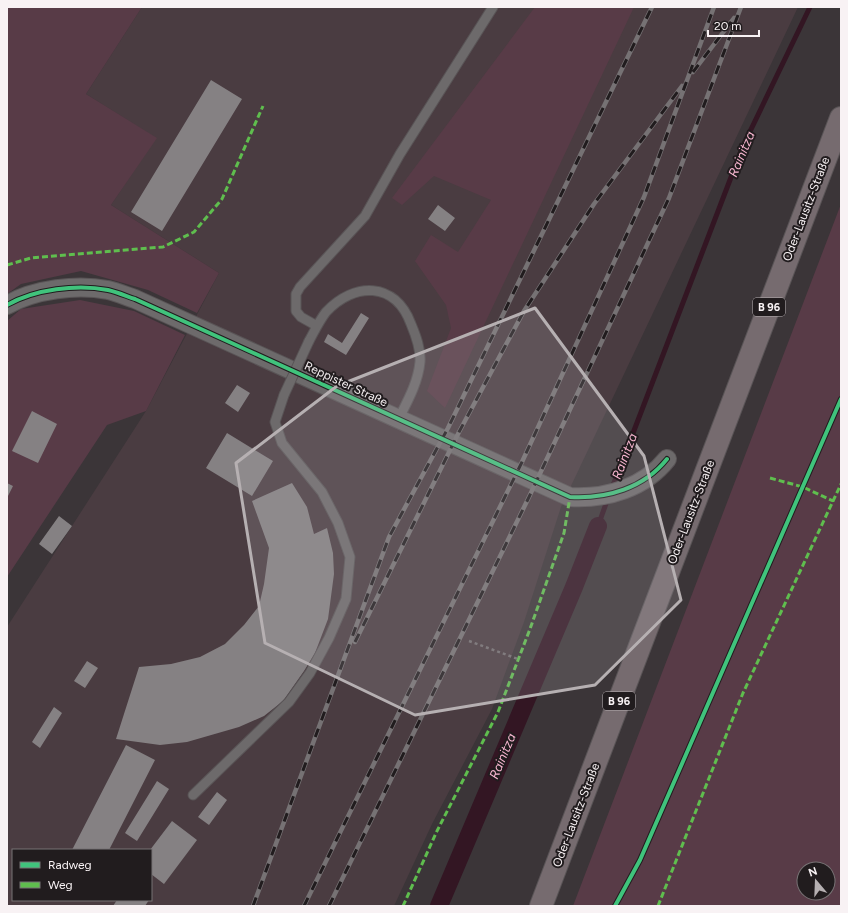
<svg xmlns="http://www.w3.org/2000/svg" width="848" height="913" viewBox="0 0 848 913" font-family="Figtree,sans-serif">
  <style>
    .built { fill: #4a3c41; fill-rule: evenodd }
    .green { fill: #583b47; fill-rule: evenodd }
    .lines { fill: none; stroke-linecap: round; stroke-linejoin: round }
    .stream { stroke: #331623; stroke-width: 5 }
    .canal { stroke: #331623; stroke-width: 18 }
    .building { fill: #858183 }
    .lane-casing { stroke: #595456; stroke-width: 11 }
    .street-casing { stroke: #595456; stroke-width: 20 }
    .highway-casing { stroke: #595456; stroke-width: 24 }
    .path { stroke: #757072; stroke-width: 2.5; stroke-dasharray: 3 3; stroke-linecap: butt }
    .lane { stroke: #6d6a6b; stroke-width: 9 }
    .street { stroke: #6d6a6b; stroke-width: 18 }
    .highway { stroke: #766b6f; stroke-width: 22 }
    .rail-casing { stroke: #767274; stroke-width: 4.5 }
    .rail { stroke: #211c1e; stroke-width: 3; stroke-dasharray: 9; stroke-linecap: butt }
    .lane-bridge-casing { stroke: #595456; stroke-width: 11; stroke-linecap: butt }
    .lane-bridge { stroke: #6d6a6b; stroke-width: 9 }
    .quiet { stroke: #5fbe4e; stroke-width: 3; stroke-dasharray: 6 3; stroke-linecap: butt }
    .cycleway-casing { stroke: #211c1e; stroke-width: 6 }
    .cycleway { stroke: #40c37c; stroke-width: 4 }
    .marked { fill: #b6b0b2; fill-opacity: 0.2; stroke: #b6b0b2; stroke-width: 3; stroke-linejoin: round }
    .labels { text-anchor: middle; stroke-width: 4; stroke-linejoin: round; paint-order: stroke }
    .shield { fill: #211c1e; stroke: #b8b2b4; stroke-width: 1 }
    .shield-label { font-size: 11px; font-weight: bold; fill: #f8f2f4 }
    .street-label { font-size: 12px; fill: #f8f2f4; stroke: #211c1e }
    .water-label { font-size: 13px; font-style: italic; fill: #f9b7d1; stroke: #211c1e }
  </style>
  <rect width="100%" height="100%" fill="#3b3538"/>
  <!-- built -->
  <path class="built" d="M142,7H798L561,507L524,622L492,709L432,824L394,906H7V627L146,411L219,273L111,205L156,138L86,94ZM13,850H151V900H13Z"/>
  <!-- green -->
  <path class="green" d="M7,7H142L86,94L157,138L111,205L219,273L197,313L148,290L81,271L21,284L7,294Z
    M535,7H634L445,408L427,391L451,328L446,305L415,261L431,235L458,252L491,200L434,176L402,205L392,198Z
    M841,204V906H573ZM804,869H828V893H804Z
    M80,300L134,311L185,335L146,411L107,425L7,577V321L21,309Z"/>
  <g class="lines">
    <!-- stream -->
    <path class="stream" d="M612,488L743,146L810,7
      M598,526L608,498"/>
    <!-- canal -->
    <path class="canal" d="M439,906L574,587L598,526"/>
  </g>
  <!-- building -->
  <path class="building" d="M211,80L242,99L162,231L131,212Z
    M438,205L455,218L445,231L428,219Z
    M361,313L369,318L346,355L324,342L328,334L342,343Z
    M237,385L250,393L238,412L225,403Z
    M32,411L57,424L38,463L12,451Z
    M227,433L273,461L252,496L206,468Z
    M7,483L13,486L7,498Z
    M292,483L307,507L314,534L327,528L333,553L334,574L328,619L315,653L304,671L283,701L264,716L239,727L187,742L160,745L116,739L139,667L171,664L200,657L225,644L244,625L259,606L264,584L269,548L252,501Z
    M59,516L72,526L52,554L39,544Z
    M87,661L98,668L85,688L74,681Z
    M54,707L62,713L40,748L32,742Z
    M126,745L155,760L109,850H72Z
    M157,781L169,789L137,841L125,833Z
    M217,792L227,800L209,825L198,817Z
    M172,821L197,840L164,884L151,874L150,850Z
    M117,900H149L145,906H113Z"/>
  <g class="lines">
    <!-- lane casing -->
    <g class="lane-casing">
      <path id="lane" d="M317,326L301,317L296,311V294L300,287L365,216L400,154L493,7
        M309,341C314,332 319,321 326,312C354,282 395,281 411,324C416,336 421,349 420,362C418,383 407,402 398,420
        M193,795L289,702L310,673L329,638L346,599L350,557L338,523L322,492L282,443L275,422L284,395"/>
    </g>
    <!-- street casing -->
    <g class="street-casing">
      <path id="street" d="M7,305C35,289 77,284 108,290C117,292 126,296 135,299L570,497C607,499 644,488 667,459"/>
    </g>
    <!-- highway casing -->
    <g class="highway-casing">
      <path id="highway" d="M541,906L841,118"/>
    </g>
    <!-- path -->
    <path class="path" d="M469,641L518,659"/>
    <!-- lane -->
    <use href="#lane" class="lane"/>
    <!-- street -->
    <use href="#street" class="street"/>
    <!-- highway -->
    <use href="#highway" class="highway"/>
    <!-- rail casing -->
    <g class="rail-casing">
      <path id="rail" d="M693,72L734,18
        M355,642L459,432L524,311L594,204L682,86
        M253,906L389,537L448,428L652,7
        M304,906L522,462L644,197L714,7
        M329,906L529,497L669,198L741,7"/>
    </g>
    <!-- rail -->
    <use href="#rail" class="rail"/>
    <!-- lane-bridge casing -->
    <g class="lane-bridge-casing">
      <path id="lane-bridge" d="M284,395L309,341"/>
    </g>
    <!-- lane-bridge -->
    <use href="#lane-bridge" class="lane-bridge"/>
    <!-- quiet -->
    <path class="quiet" d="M7,265L31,258L163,247L194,232L222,199L263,106
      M770,478L803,487L833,501
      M403,906L437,831L498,712L530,629L564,533L570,497
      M658,906L743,693L841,484"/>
    <!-- cycleway casing -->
    <g class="cycleway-casing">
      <path id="cycleway" d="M7,305C35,289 77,284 108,290C117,292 126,296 135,299L570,497C607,499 644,488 667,459
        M615,906L640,860L841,399"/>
    </g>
    <!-- cycleway -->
    <use href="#cycleway" class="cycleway"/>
  </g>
  <!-- marked area -->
  <path class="marked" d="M535,308L644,456L681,600L595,685L415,715L265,643L236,463L337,386Z"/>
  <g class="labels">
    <!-- shield labels -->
    <g class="shield">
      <rect x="753" y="298" width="32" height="18" rx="3"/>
      <rect x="603" y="692" width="32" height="18" rx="3"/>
    </g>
    <g class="shield-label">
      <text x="769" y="311">B 96</text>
      <text x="619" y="705">B 96</text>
    </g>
    <!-- street labels -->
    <g class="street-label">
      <text transform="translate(806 209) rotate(-69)" y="4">Oder-Lausitz-Straße</text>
      <text transform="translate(346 384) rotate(25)" y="4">Reppister Straße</text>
      <text transform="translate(691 512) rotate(-69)" y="4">Oder-Lausitz-Straße</text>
      <text transform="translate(576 815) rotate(-69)" y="4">Oder-Lausitz-Straße</text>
    </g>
    <!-- water labels -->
    <g class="water-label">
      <text transform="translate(741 154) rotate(-67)" y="5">Rainitza</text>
      <text transform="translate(624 456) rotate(-69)" y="5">Rainitza</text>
      <text transform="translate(502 756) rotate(-67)" y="5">Rainitza</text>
    </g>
  </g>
  <!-- border -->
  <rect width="848" height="913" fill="none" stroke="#f8f2f4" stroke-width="16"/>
  <!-- legend -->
  <rect x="12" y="849" width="140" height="52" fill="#211c1e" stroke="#777274"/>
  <rect x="20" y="862" width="20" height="6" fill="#40c37c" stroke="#777274"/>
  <text x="48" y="869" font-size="12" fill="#f8f2f4">Radweg</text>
  <rect x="20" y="882" width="20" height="6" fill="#5fbe4e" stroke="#777274"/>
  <text x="48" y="889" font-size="12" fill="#f8f2f4">Weg</text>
  <!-- north arrow -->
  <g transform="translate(816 881) rotate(341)"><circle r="19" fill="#211c1e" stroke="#777274"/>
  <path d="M0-3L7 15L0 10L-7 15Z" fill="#b6b0b2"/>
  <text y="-6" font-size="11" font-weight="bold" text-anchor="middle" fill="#f8f2f4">N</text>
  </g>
  <!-- scale -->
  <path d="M708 30v6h51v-6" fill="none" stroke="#f8f2f4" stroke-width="2"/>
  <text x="714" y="30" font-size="12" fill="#f8f2f4" stroke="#211c1e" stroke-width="3" paint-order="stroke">20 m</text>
</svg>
